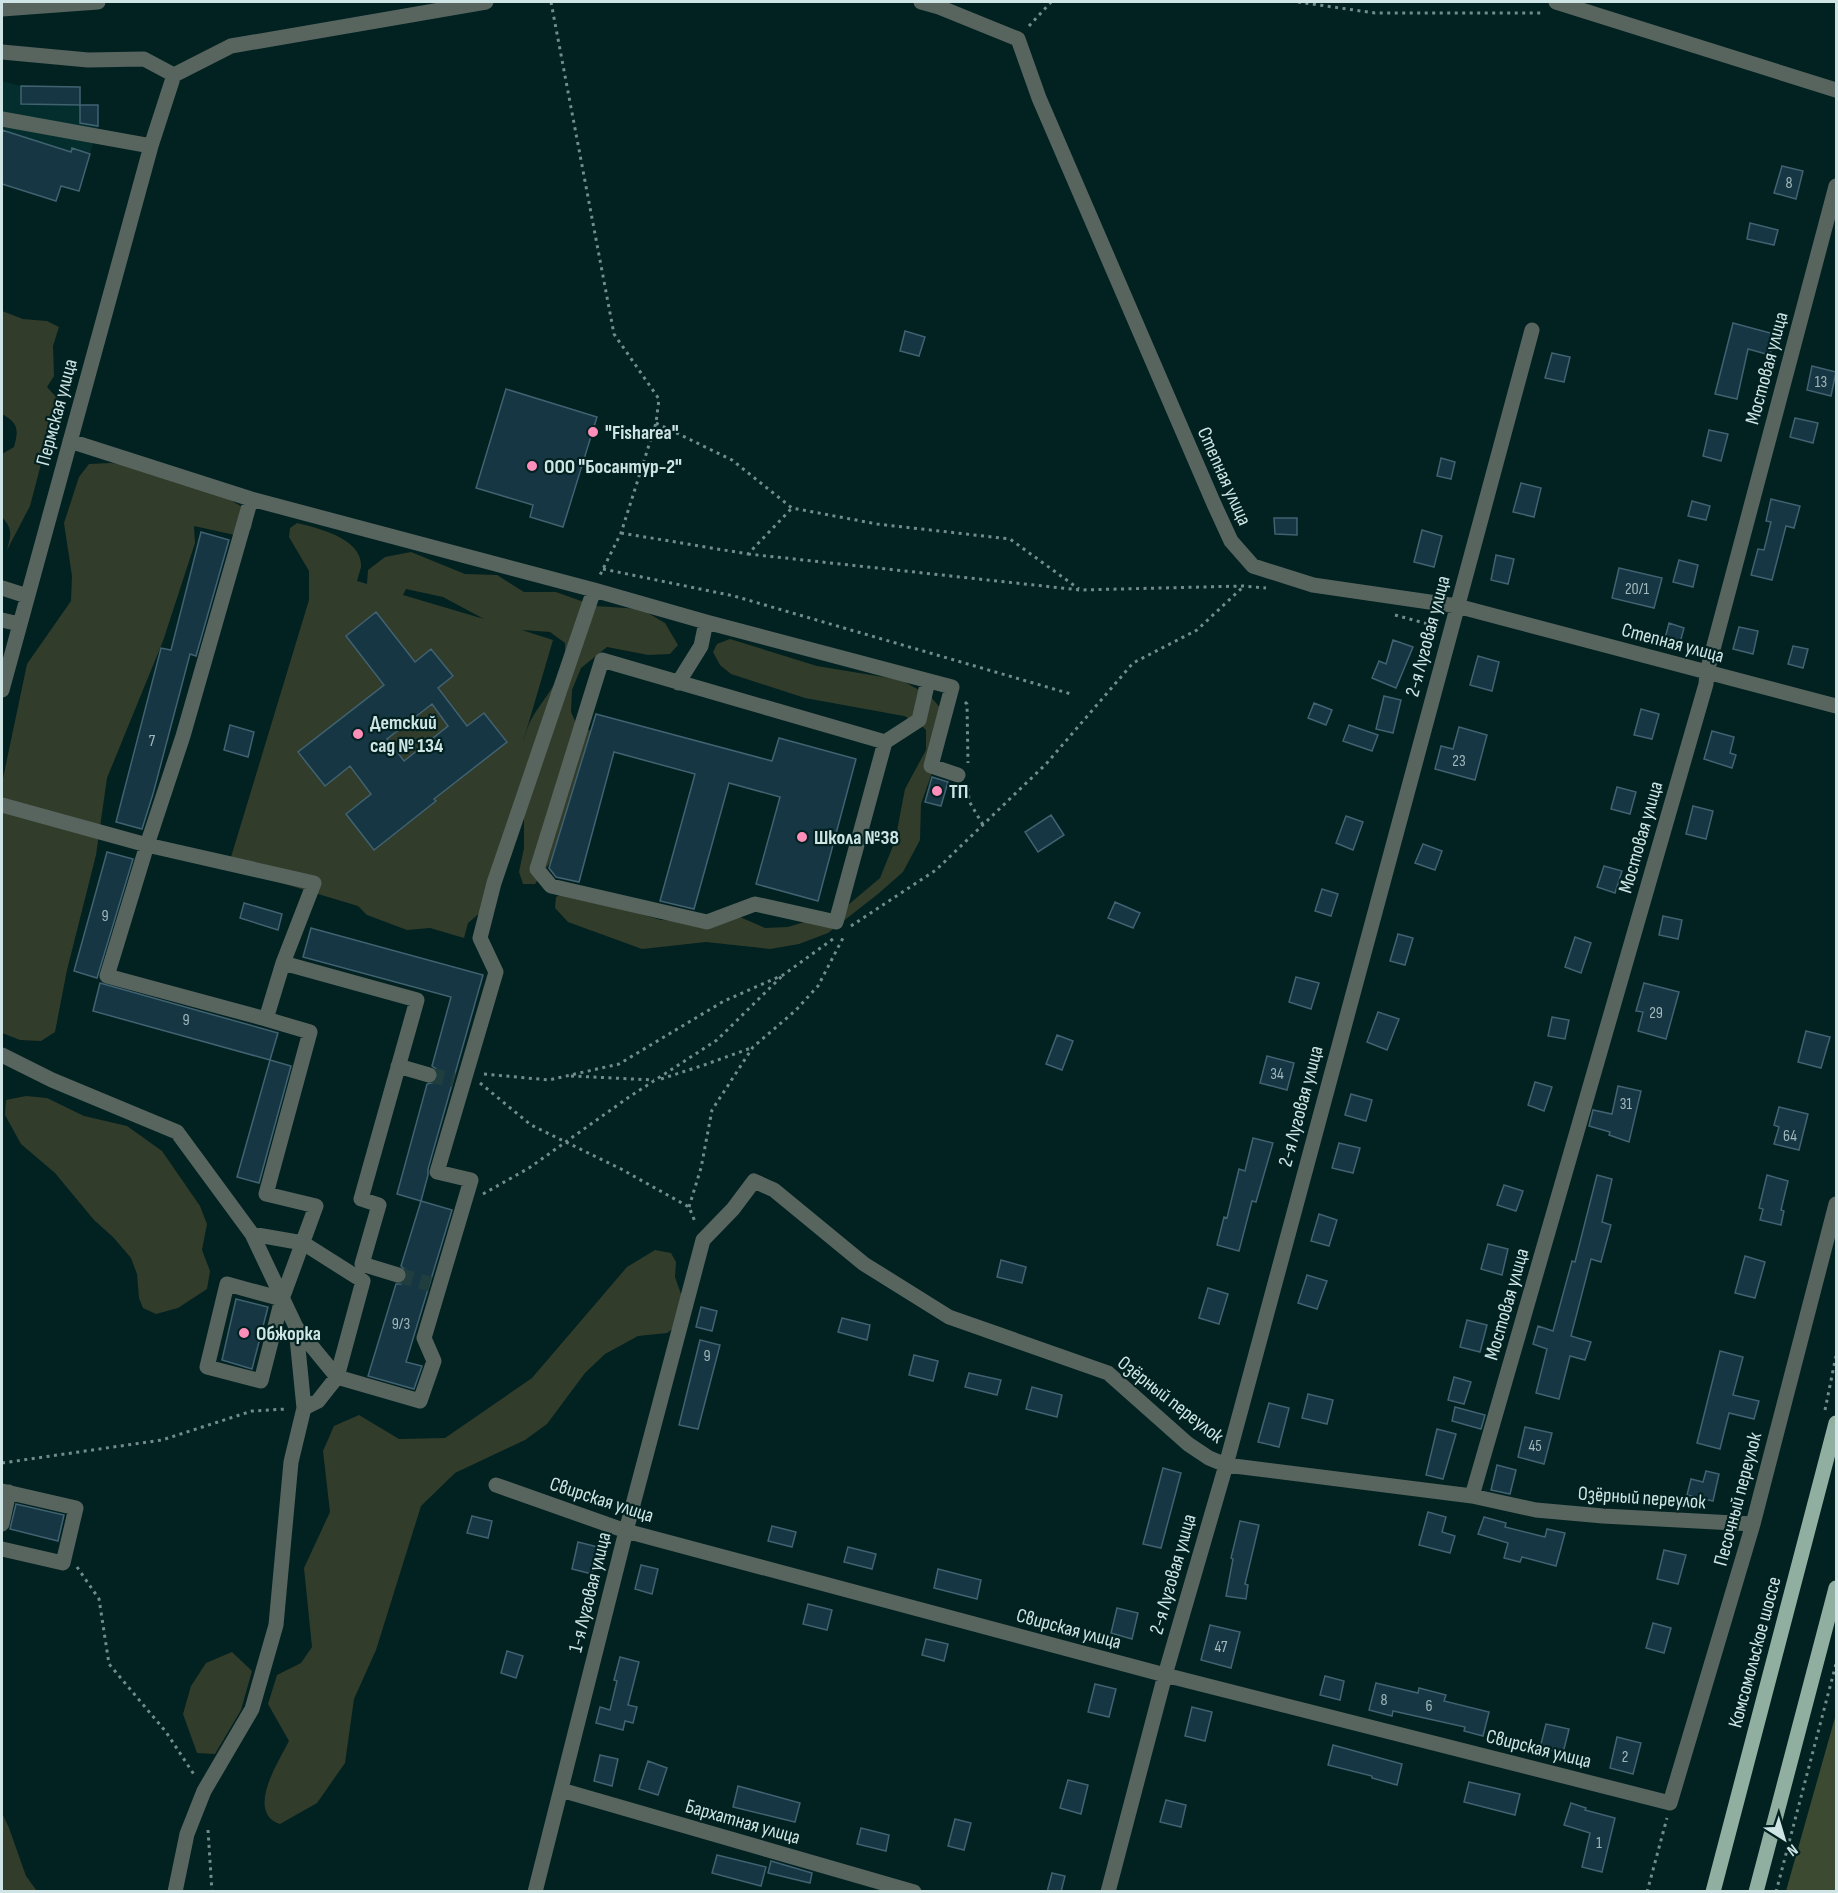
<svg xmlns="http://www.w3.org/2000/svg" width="1838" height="1893" viewBox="0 0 1838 1893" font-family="'Sofia Sans Condensed',sans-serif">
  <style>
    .built { fill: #042e2e }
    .green { fill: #323c2b; fill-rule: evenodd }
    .forest { fill: #3c4a31 }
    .building { fill: #173643; stroke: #406271; stroke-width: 1.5; fill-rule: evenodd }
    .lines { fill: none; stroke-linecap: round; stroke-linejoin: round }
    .minor-tunnel { stroke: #213e3e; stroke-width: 15; stroke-dasharray: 15 8; stroke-linecap: butt }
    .path { stroke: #728c8c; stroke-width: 3; stroke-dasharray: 3 4.5; stroke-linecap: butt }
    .minor { stroke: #57655e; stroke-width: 15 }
    .major { stroke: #91afa0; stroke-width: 15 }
    .poi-dot { fill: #ff8eba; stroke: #022121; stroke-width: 2 }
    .labels { text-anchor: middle; stroke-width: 4.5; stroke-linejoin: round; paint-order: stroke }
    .number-label { font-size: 16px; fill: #a1b9bc }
    .street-label { font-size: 20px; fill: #cfe5e5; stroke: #022121 }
    .poi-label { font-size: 20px; font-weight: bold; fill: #cfe5e5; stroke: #022121; text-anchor: start }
  </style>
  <rect width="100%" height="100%" fill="#022121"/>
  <!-- built -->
  <path class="built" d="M2,81L21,86L80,87L81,105H98V126L79,191L61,186L56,201L2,184Z"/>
  <!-- green -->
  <path class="green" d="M2,311L23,319L47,321L59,327L53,346L54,376L47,387L58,399L30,506L7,550C11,535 13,529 2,517V454L14,447C19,429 18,423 2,414Z
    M111,463L160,470L224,496L247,510L253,518L251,529L235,535L194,526L195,543L163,641L107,778L96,855L67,970L55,1032L41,1041L20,1040L2,1033V783L27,664L71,601L72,576L64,523L79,477L89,464Z
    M297,523C317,528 363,538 361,567C360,571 358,577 357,581L367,584L368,570L385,557L411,552L465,574L497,575L524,592H556L595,606L641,609L665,623L678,645L670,654L648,655L607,647L581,668L572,690L571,712L575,721L592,732L556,854L535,884H523L519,872L524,848V806L489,905L468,923L464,938L430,928L407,930L367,915L358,906L228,867L309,600V571L289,537L290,528ZM406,589L443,597L484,619L403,595ZM522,630L550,632L565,643C567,677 546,693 531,720C527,727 526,735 523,742L553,640Z
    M730,639L817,666L901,680L930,696L943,711L945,736L921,804L920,840L903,872L878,894L828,933L799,944L770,949L706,942L642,949L568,922L555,908L556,897L565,892L661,920L707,922L740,917L765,928L788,927L841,911L880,878L895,841L905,789L926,750V730L919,723L904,716L805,698L731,674L720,665L713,652L717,644Z
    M26,1096L47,1098L84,1116L127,1126L162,1151L200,1206L207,1224L202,1250L210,1271L207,1289L178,1308L156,1314L143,1308L139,1298L137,1274L131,1258L113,1237L94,1220L55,1173L21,1144L5,1115L6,1100Z
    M655,1250L671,1253L676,1262L675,1277L682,1297L678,1325L667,1333L638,1336L605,1354L585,1373L547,1424L525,1440L455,1473L421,1506L376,1650L354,1699L345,1763L317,1803L280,1824C245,1812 279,1761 289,1741L268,1704L277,1675L301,1663L312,1647L304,1568L330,1512L323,1451L334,1426L359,1415L399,1439L445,1438L532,1378L627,1267Z
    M232,1652L252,1671L241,1710L215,1754L197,1753L183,1714L191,1686L206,1663Z
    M2,1813L9,1828L26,1876L37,1891H2Z"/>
  <!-- forest -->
  <path class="forest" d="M1836,1714V1891H1786Z"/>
  <!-- building -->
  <path class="building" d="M21,86L80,87V105L21,104Z
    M80,105H98V126L80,123Z
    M2,130L71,152L72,148L90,154L79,191L61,186L56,201L2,184Z
    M1782,166L1803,171L1796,199L1774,193Z
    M1750,223L1778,230L1774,245L1747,239Z
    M1733,323L1774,334L1770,355L1748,349L1737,399L1715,394Z
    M905,331L925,337L919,356L900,351Z
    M1552,353L1570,357L1564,382L1545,378Z
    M1812,366L1836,372L1831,396L1807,390Z
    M506,389L597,417L563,527L530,517L533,505L476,488Z
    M1795,418L1818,423L1813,443L1790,437Z
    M1709,430L1728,434L1721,461L1703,456Z
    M1441,458L1455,462L1451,479L1437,476Z
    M1521,483L1541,488L1534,517L1513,512Z
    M1771,499L1800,506L1794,528L1786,526L1772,580L1751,575L1758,549L1764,550L1771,522L1766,521Z
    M1692,501L1710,506L1706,520L1688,516Z
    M1274,518H1297V535L1275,534Z
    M1422,530L1442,536L1434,567L1414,562Z
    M201,532L229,540L196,656L190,654L153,794L142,829L116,822L161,648L171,650Z
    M1496,555L1514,559L1508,584L1491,580Z
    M1679,560L1698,565L1693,587L1673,582Z
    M1619,568L1662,578L1654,608L1612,598Z
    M376,612L415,662L431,649L453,676L438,688L467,726L484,713L507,742L434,799L436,801L374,850L346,814L371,794L350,766L325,786L298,752L384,685L346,636ZM432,704L448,726L404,761L387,739Z
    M1669,623L1684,628L1678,650L1663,646Z
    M1739,627L1758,631L1753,654L1733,649Z
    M1393,640L1413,647L1396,688L1372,678L1379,661L1386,664Z
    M1793,646L1808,649L1803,668L1788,664Z
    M1478,656L1499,662L1492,691L1470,685Z
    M1384,696L1401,700L1393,733L1376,729Z
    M1314,703L1332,710L1326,725L1308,718Z
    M1641,709L1659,714L1652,739L1634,735Z
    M596,714L772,761L779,738L856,759L818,901L756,884L780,797L729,783L694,909L660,901L695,774L614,752L579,882L556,877L549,868Z
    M230,725L254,732L248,757L224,750Z
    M1349,725L1378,735L1372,751L1343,741Z
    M1459,727L1487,735L1475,780L1435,769L1441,746L1453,749Z
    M1712,731L1734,737L1730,753L1736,755L1732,768L1704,759Z
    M932,777L948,782L941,806L925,802Z
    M1617,787L1636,792L1630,814L1611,809Z
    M1693,806L1713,811L1706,839L1686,834Z
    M1051,815L1064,835L1038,852L1025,832Z
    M1346,816L1363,822L1353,850L1336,843Z
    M1423,844L1442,851L1435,870L1415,863Z
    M107,852L133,859L97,978L74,971Z
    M1604,866L1622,871L1615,893L1597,887Z
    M1322,889L1338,894L1331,916L1315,911Z
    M1115,902L1140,913L1133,928L1108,918Z
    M244,903L282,914L278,930L240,918Z
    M1663,916L1682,920L1678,939L1659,935Z
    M311,928L483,975L428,1169V1175L421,1201L397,1194L427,1084L435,1082L438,1077L436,1069L432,1066L451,997L303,957Z
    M1398,934L1413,938L1405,965L1390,961Z
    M1575,937L1591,943L1581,973L1565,967Z
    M1296,977L1319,983L1311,1009L1289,1002Z
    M100,983L278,1033L270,1060L93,1011Z
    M1644,983L1679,992L1666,1039L1638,1031L1643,1012L1636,1011Z
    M1378,1012L1399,1019L1387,1050L1367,1042Z
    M1552,1017L1569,1020L1565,1039L1548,1036Z
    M1806,1031L1830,1037L1821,1068L1798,1062Z
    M1057,1035L1073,1041L1062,1070L1046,1064Z
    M1267,1056L1294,1063L1287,1090L1260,1083Z
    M270,1060L291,1066L259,1183L237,1177Z
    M1535,1082L1552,1087L1544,1111L1528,1105Z
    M1618,1086L1641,1091L1629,1142L1609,1135L1610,1132L1589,1126L1593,1110L1612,1114Z
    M1351,1094L1372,1100L1366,1121L1345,1115Z
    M1779,1107L1808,1114L1799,1150L1774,1144L1779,1127L1774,1125Z
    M1253,1138L1273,1143L1256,1202L1252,1201L1239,1251L1217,1245L1224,1217L1227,1218L1239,1169L1245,1171Z
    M1339,1143L1360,1148L1353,1173L1332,1168Z
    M1597,1175L1612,1179L1602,1222L1611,1225L1601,1262L1591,1259L1571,1336L1591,1342L1585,1360L1570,1356L1559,1399L1536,1393L1547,1349L1533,1344L1538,1326L1553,1331L1572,1261L1575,1262Z
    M1767,1175L1788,1181L1781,1210L1784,1211L1781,1225L1760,1220L1763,1209L1759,1208Z
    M1504,1185L1523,1191L1516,1211L1497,1205Z
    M421,1201L452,1210L406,1362L422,1366L414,1389L368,1376L396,1284H401L407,1278V1272L401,1266Z
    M1319,1214L1337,1220L1329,1246L1311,1241Z
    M1488,1244L1508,1249L1502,1275L1481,1269Z
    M1745,1256L1765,1262L1755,1298L1735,1293Z
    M1001,1260L1026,1267L1022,1283L997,1277Z
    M1307,1275L1327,1281L1317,1309L1298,1303Z
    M1208,1288L1228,1294L1219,1324L1199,1318Z
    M236,1299L268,1307L252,1369L222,1360Z
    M701,1307L717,1311L712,1331L696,1327Z
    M842,1318L870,1325L867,1340L838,1332Z
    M1467,1320L1487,1325L1480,1352L1460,1347Z
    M700,1340L720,1345L698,1429L679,1425Z
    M1720,1351L1743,1357L1733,1395L1759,1401L1754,1419L1729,1413L1720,1449L1697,1443Z
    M914,1355L938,1361L933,1381L909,1375Z
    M969,1373L1001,1380L997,1395L965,1387Z
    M1454,1377L1471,1382L1464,1404L1448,1400Z
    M1032,1387L1062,1395L1057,1417L1026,1409Z
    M1308,1394L1333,1400L1327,1424L1302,1418Z
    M1269,1403L1289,1408L1279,1447L1258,1442Z
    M1455,1407L1485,1415L1481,1429L1452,1421Z
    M1525,1427L1552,1433L1544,1464L1518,1457Z
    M1437,1429L1456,1434L1443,1479L1426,1475Z
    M1497,1465L1516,1470L1510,1494L1491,1490Z
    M1163,1468L1181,1473L1161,1548L1143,1544Z
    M1706,1471L1719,1474L1713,1501L1687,1495L1691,1479L1703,1482Z
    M16,1504L64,1515L58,1541L10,1529Z
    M1428,1512L1446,1517L1442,1532L1455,1536L1450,1553L1419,1545Z
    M472,1516L492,1521L488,1538L467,1533Z
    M1484,1517L1506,1523L1505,1527L1545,1537L1547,1529L1565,1533L1556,1566L1522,1557L1520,1562L1504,1558L1508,1543L1478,1534Z
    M1240,1521L1259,1525L1245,1584L1248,1585L1246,1599L1226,1596L1233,1559L1231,1558Z
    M772,1526L796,1532L792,1547L768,1541Z
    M578,1542L598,1547L592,1574L572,1569Z
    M848,1547L876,1554L872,1569L844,1562Z
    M1664,1550L1686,1555L1678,1584L1657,1579Z
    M641,1565L658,1569L652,1594L635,1589Z
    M938,1569L981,1580L977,1599L934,1588Z
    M808,1604L832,1610L827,1630L803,1624Z
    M1117,1608L1138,1613L1132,1639L1111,1633Z
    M1653,1623L1671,1628L1664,1653L1646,1648Z
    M1210,1625L1240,1632L1231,1668L1201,1660Z
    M926,1639L948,1644L944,1661L922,1655Z
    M507,1651L523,1656L516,1678L501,1673Z
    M620,1657L639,1662L628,1705L637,1707L633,1723L625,1721L623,1730L596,1723L600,1707L610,1710L617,1681L614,1680Z
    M1325,1676L1344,1681L1340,1700L1320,1695Z
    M1376,1683L1418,1693L1419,1688L1446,1695L1444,1701L1489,1712L1483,1736L1464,1731L1465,1727L1393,1711L1392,1716L1369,1710Z
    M1095,1684L1116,1689L1109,1717L1088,1712Z
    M1192,1707L1212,1712L1205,1741L1185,1736Z
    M1546,1724L1569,1729L1563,1753L1540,1748Z
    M1617,1737L1641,1743L1633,1774L1610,1768Z
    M1333,1745L1402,1764L1397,1785L1372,1778V1776L1328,1765Z
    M600,1755L618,1759L612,1786L594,1781Z
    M648,1761L667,1768L658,1795L639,1789Z
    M1068,1780L1088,1785L1081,1814L1060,1808Z
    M1469,1782L1520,1794L1515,1815L1464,1802Z
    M738,1786L800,1803L795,1822L733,1807Z
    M1166,1800L1186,1805L1181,1827L1160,1822Z
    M1571,1803L1586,1808L1585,1810L1615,1818L1602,1872L1582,1867L1590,1833L1564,1825Z
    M955,1819L971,1823L964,1850L948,1846Z
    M861,1828L889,1835L886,1851L857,1844Z
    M717,1855L766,1867L761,1886L712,1873Z
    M771,1861L812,1873L810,1883L768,1873Z
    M1052,1873L1065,1876L1061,1892H1047Z"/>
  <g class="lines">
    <!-- minor-tunnel -->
    <path class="minor-tunnel" d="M429,1075L454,1080
      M398,1275L430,1284"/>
    <!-- path -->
    <path class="path" d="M551,2L614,334L659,399L656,423L621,533L600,575
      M1298,2L1375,13H1544
      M1029,26L1051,2
      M656,423L732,460L792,508L877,524L1010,539L1079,589
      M621,533L748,554L792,508
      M748,554L1080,590L1243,586L1266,588
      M603,569L734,596L1071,694
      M1395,615L1428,624L1438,621
      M965,702L967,704L968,763
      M968,788L969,801L983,825
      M851,926L936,870L1046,764L1133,663L1197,630L1244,586
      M484,1074L549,1080L619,1064L724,1001L783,975L833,939
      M571,1076L654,1080
      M661,1079L704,1065L751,1048
      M480,1083L531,1125L621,1169L689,1207L696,1224
      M483,1194L529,1168L629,1097L717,1040L782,976
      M689,1207L701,1168L712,1110L753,1047L795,1011L818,986L844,936
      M1825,1410L1836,1356
      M2,1463L162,1440L252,1411L287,1409
      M77,1567L99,1599L109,1664L166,1732L195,1776
      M208,1830L212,1892
      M1647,1892L1667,1818
      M1776,1892L1836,1664"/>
    <!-- minor -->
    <path class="minor" d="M921,2L939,7L1018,39L1039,98L1214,504L1231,541L1253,566L1313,585L1457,606L1836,706
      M1556,2L1836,90
      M2,9L98,2
      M2,52L88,60L144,59L174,75
      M2,119L151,146
      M70,441L251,499L594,590L494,883L480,938L496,972L437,1172L471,1180L424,1338L434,1361L420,1401L337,1377L296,1327L252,1234
      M251,499L183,736L147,845L107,976L266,1019L283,963L417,1000L361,1199L379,1205L362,1264L398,1275
      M2,588L27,596
      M594,590L706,622L952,687L931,766L958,775
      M2,620L19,624
      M678,683L701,646L706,622
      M2,690L151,146L174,75L231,46L486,2
      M885,742L602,660L537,869L551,886L707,922L755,904L836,922L885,742L919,720L928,681
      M2,805L147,845L314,883L283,963
      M266,1019L310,1032L266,1194L316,1206L282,1299L261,1381L207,1367L227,1284L282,1299
      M2,1055L52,1080L177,1132L252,1234L303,1243L363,1281L337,1377L318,1401L304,1408L291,1462L276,1625L252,1709L204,1791L187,1834L175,1892
      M398,1066L429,1075
      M296,1328L304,1408
      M496,1485L626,1531L1165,1675L1670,1803L1753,1524L1836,1204
      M2,1491L76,1508L63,1563L2,1549
      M1472,1496L1706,684L1707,672L1836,186
      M2,1524L9,1492
      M561,1790L914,1892
      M535,1892L626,1531L703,1240L733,1209L754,1181L774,1190L864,1264L949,1317L1108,1373L1188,1444L1209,1458L1226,1465L1472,1496L1536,1510L1603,1516L1753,1524
      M1108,1892L1165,1675L1226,1465L1532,330"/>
    <!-- major -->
    <path class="major" d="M1713,1892L1836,1423
      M1756,1892L1836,1588"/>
  </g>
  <!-- markers -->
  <g class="poi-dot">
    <circle cx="593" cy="432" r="6"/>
    <circle cx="532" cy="466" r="6"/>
    <circle cx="358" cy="734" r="6"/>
    <circle cx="937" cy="791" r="6"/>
    <circle cx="802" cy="837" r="6"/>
    <circle cx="244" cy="1333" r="6"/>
  </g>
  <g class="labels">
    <!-- number labels -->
    <g class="number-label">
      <text x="1789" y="188">8</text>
      <text x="1821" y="387">13</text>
      <text x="1637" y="594">20/1</text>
      <text x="152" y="746">7</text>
      <text x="1459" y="766">23</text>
      <text x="105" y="921">9</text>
      <text x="1656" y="1018">29</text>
      <text x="186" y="1025">9</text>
      <text x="1277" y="1079">34</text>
      <text x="1626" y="1109">31</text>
      <text x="1790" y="1141">64</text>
      <text x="401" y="1329">9/3</text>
      <text x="707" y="1361">9</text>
      <text x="1535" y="1451">45</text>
      <text x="1221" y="1652">47</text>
      <text x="1384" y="1705">8</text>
      <text x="1429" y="1711">6</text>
      <text x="1625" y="1762">2</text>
      <text x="1599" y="1848">1</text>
    </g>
    <!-- street labels -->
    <g class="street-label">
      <text transform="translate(1766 368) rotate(-75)" y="7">Мостовая улица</text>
      <text transform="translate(56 412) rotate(-75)" y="7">Пермская улица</text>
      <text transform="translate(1225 476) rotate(66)" y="7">Степная улица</text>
      <text transform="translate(1427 636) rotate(-75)" y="7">2-я Луговая улица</text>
      <text transform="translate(1673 642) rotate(15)" y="7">Степная улица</text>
      <text transform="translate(1640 837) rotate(-74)" y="7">Мостовая улица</text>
      <text transform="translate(1300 1106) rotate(-75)" y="7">2-я Луговая улица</text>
      <text transform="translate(1506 1304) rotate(-74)" y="7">Мостовая улица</text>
      <text transform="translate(1171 1399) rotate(38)" y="7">Озёрный переулок</text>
      <text transform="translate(1642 1497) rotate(4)" y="7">Озёрный переулок</text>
      <text transform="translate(602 1499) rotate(18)" y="7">Свирская улица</text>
      <text transform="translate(1737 1499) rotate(-75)" y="7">Песочный переулок</text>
      <text transform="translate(1172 1574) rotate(-74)" y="7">2-я Луговая улица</text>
      <text transform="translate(589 1592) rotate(-76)" y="7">1-я Луговая улица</text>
      <text transform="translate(1069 1628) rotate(15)" y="7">Свирская улица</text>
      <text transform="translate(1754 1652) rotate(-75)" y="7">Комсомольское шоссе</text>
      <text transform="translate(1539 1748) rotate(14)" y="7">Свирская улица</text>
      <text transform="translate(743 1821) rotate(16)" y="7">Бархатная улица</text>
    </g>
    <!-- poi labels -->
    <g class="poi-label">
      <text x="605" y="439">"Fisharea"</text>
      <text x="544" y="473">ООО "Босантур-2"</text>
      <text x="370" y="729">Детский<tspan x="370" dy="23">сад № 134</tspan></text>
      <text x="949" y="798">ТП</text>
      <text x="814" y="844">Школа №38</text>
      <text x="256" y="1340">Обжорка</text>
    </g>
  </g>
  <!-- border -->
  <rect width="1838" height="1893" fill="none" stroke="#cfe5e5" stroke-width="6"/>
  <!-- north arrow -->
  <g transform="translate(1784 1839) rotate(143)" stroke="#022121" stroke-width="4.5" paint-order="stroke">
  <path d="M0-4.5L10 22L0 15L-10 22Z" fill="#cfe5e5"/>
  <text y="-9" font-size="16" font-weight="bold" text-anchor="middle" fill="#cfe5e5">N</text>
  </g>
</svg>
